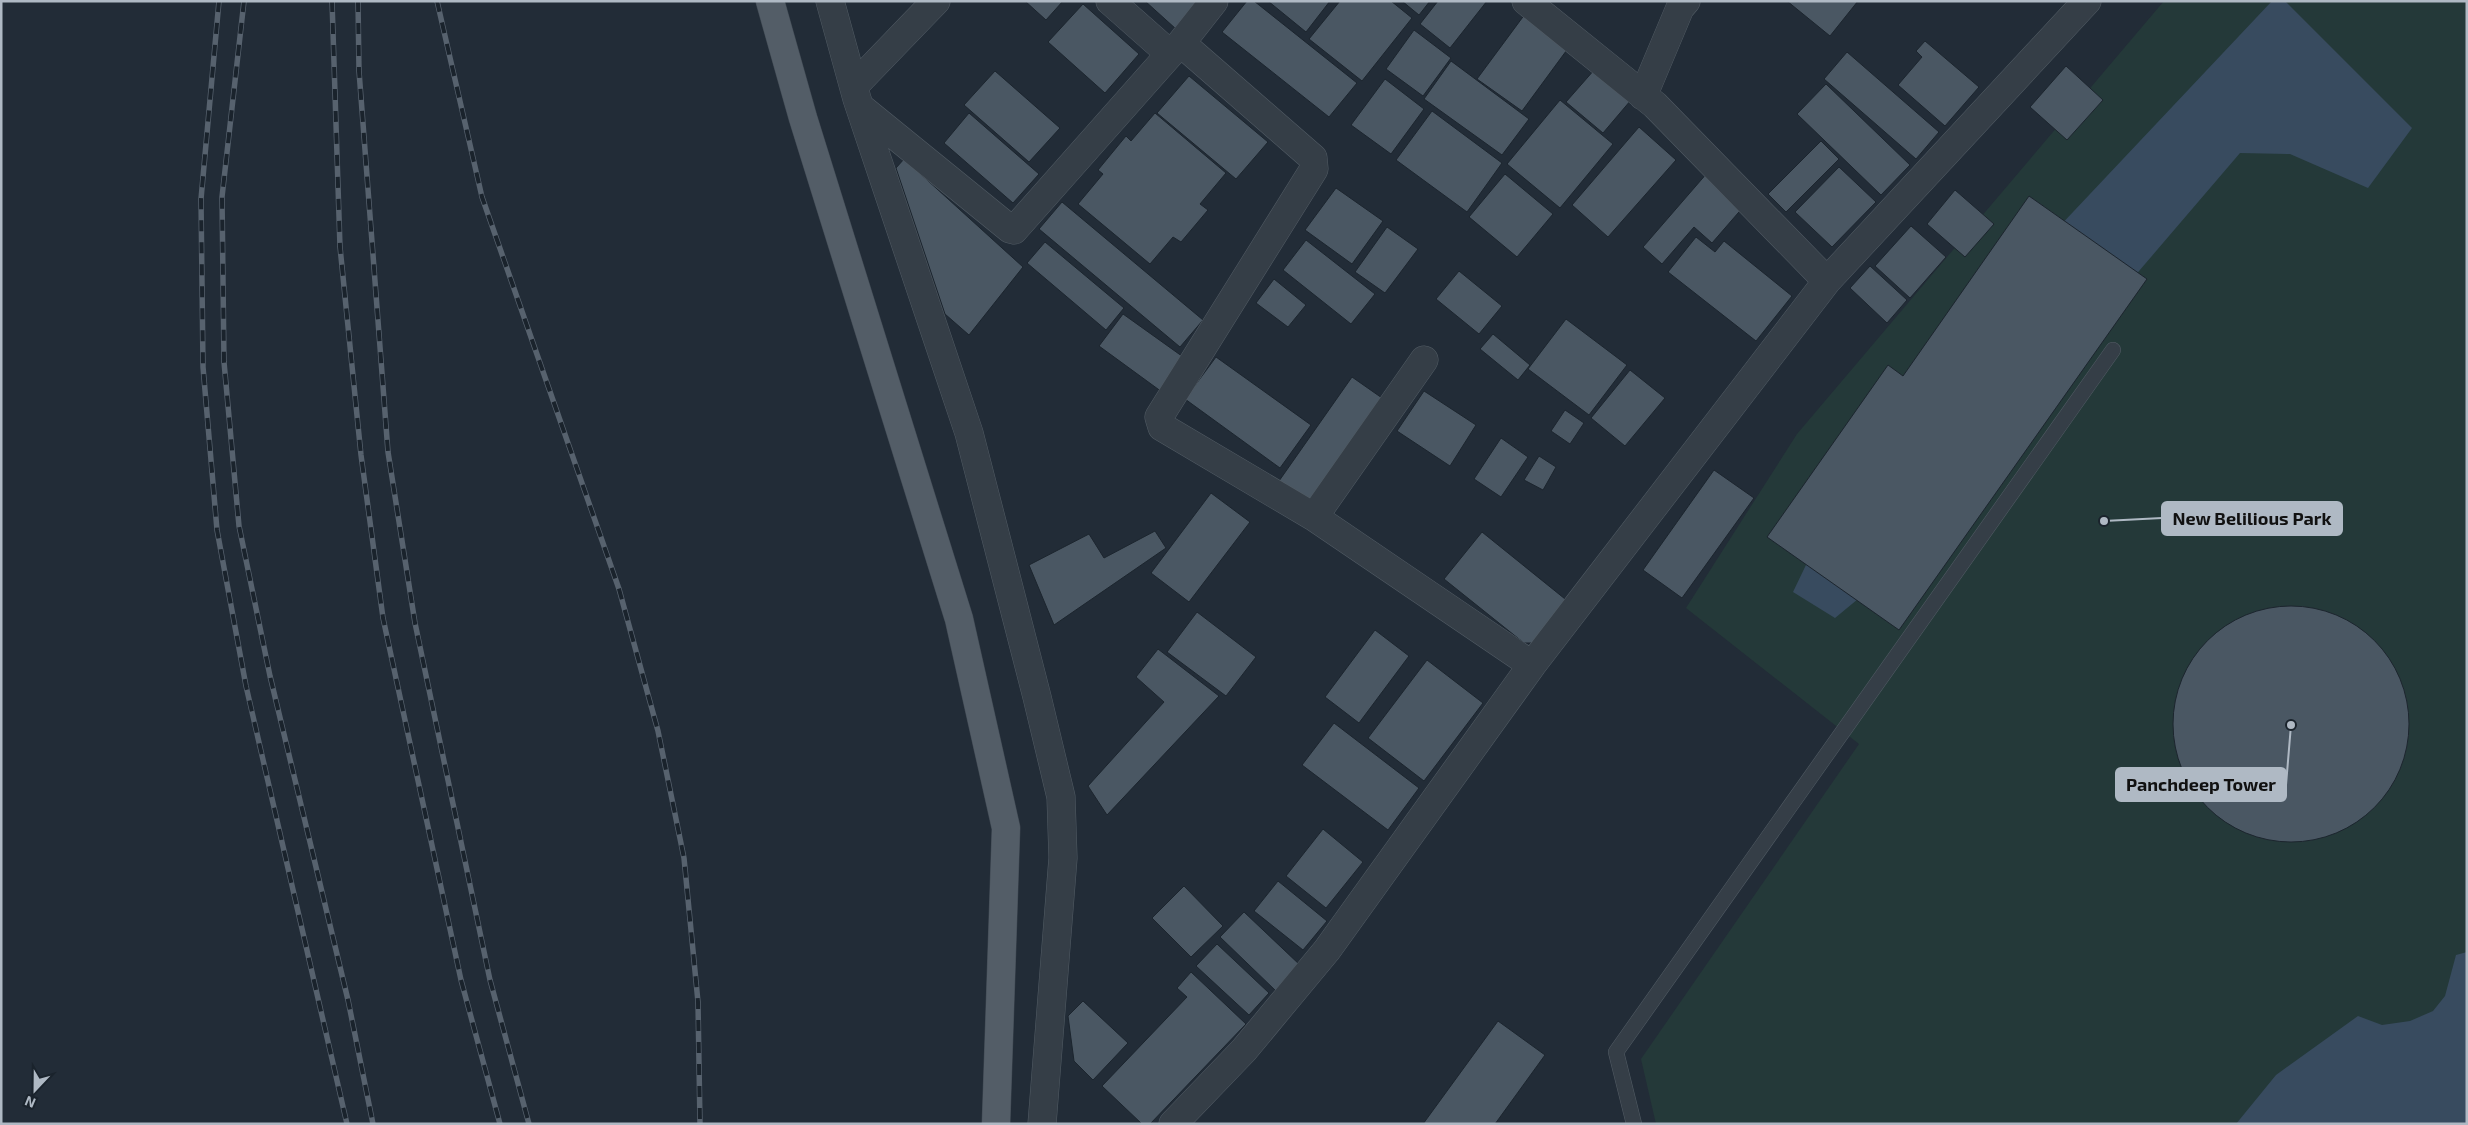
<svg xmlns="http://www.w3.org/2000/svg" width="2468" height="1125" viewBox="0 0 2468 1125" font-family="'Exo 2',sans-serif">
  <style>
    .green { fill: #243939 }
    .water { fill: #384b5f }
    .building { fill: #4a5763; stroke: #1c252e }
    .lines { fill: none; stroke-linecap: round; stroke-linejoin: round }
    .lane-casing { stroke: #525c65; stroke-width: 16 }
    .street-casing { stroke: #525c65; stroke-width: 29 }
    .primary-casing { stroke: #3e4751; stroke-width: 29 }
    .lane { stroke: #353e47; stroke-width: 15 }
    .street { stroke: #353e47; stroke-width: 28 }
    .primary { stroke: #535d67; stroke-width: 28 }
    .rail-casing { stroke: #57626e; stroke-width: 5.5 }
    .rail { stroke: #1a232c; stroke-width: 4; stroke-dasharray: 11; stroke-linecap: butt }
    .leader { fill: none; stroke: #afb9c4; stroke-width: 2 }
    .callout-dot { fill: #afb9c4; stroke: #1a232c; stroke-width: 2 }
    .callout { fill: #afb9c4; stroke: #afb9c4; stroke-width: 2 }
    .callout-label { font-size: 18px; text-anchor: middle; font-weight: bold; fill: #111 }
  </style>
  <rect width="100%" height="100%" fill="#222c37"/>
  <!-- green -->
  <path class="green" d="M2164,1H2467V1124H1656L1641,1059L1859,744L1686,608L1797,434Z"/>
  <!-- water -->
  <path class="water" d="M2272,1H2285L2412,128L2368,188L2290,154L2240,153L2003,430L1904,561L1835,618L1793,592L1817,542L2025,263Z
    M2467,952V1124H2236L2276,1075L2358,1016L2382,1025L2410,1021L2433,1011L2445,996L2456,955Z"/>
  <!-- building -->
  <path class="building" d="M1025,1H1063L1046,20Z
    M1145,1H1202L1176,29Z
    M1247,1H1254L1357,83L1329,117L1222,32Z
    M1268,1H1330L1306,32Z
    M1340,1H1391L1412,18L1362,81L1309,39Z
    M1402,1H1430L1419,15Z
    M1438,1H1487L1450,48L1420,24Z
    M1787,1H1858L1830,36Z
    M1083,4L1139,54L1105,93L1048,42Z
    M1528,10L1572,43L1522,111L1477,79Z
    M1414,30L1451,58L1423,96L1386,69Z
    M1925,41L1979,87L1945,126L1898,85L1922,57L1916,51Z
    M1847,52L1939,132L1916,159L1824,79Z
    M1451,61L1529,119L1502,155L1424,99Z
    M2066,66L2103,100L2067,140L2030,107Z
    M1595,69L1631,100L1603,133L1566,102Z
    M995,71L1060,128L1029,162L964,105Z
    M1189,76L1268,142L1236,179L1157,113Z
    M1385,79L1424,109L1391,154L1351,125Z
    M1826,84L1910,165L1881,195L1797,114Z
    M1560,100L1613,144L1560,208L1507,164Z
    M1432,111L1502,163L1467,212L1396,160Z
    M969,113L1039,174L1013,203L944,143Z
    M1155,113L1226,173L1200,204L1208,210L1181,242L1173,237L1150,264L1078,204L1103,174L1098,170L1126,136L1131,141Z
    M1639,127L1676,160L1608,237L1572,205Z
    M1821,141L1839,159L1786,212L1768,194Z
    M904,159L1023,267L969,335L945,314L896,168Z
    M1839,167L1876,202L1832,247L1795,212Z
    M1708,172L1745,205L1712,243L1694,227L1662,264L1643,247Z
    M1505,174L1553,214L1517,257L1469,217Z
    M1336,188L1383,221L1352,264L1305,230Z
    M1955,190L1994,224L1965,257L1927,224Z
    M2029,196L2147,279L1899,630L1767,537L1888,365L1903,376Z
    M1062,202L1203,320L1180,347L1039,229Z
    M1911,226L1946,257L1910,298L1875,266Z
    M1387,227L1418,249L1385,293L1355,272Z
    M1696,237L1715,252L1724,241L1792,296L1756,341L1668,272Z
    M1306,240L1375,294L1351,324L1283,270Z
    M1045,242L1124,308L1106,330L1027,263Z
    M1870,266L1907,300L1887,323L1850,288Z
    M1459,271L1502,306L1479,334L1436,299Z
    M1274,279L1306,305L1288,327L1256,303Z
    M1123,314L1186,359L1162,392L1099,346Z
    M1566,319L1627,365L1589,415L1528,369Z
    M1493,334L1530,365L1518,380L1480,349Z
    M1216,357L1311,425L1280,468L1185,399Z
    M1630,370L1665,398L1625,446L1591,418Z
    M1352,377L1382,398L1309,502L1279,481Z
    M1424,391L1476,425L1450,466L1397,431Z
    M1565,410L1584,423L1570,444L1551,431Z
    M1501,438L1528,457L1501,497L1474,479Z
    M1539,456L1556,467L1543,490L1524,480Z
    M1714,470L1754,498L1682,598L1643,570Z
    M1211,493L1250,522L1189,602L1151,573Z
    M1155,531L1166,548L1054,625L1029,565L1089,534L1104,558Z
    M1482,532L1570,603L1538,643H1524L1444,579Z
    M2173 724a118 118 0 1 1 236 0a118 118 0 1 1-236 0Z
    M1197,612L1256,657L1226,696L1167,652Z
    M1375,630L1409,656L1359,723L1325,697Z
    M1158,649L1219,696L1107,815L1088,786L1164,702L1136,677Z
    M1427,660L1483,703L1424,781L1368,738Z
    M1334,723L1419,788L1388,830L1302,765Z
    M1323,829L1363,862L1326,908L1286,876Z
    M1278,881L1327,921L1303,950L1254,911Z
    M1184,886L1223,926L1191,957L1152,918Z
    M1244,912L1301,966L1276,991L1220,937Z
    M1217,944L1269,993L1249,1015L1196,966Z
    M1191,972L1246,1024L1150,1124H1142L1102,1086L1187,997L1177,988Z
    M1083,1001L1128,1043L1093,1080L1074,1061L1068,1016Z
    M1498,1021L1545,1055L1495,1124H1423Z"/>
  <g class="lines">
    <!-- lane casing -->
    <g class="lane-casing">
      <path id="lane" d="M1634,1124L1616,1052L2113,350"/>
    </g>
    <!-- street casing -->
    <g class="street-casing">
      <path id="street" d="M830,1L857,99L969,433L1037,697L1061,797L1063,858L1042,1124
        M1110,1L1170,54L1181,43L1214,1
        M1526,1L1655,105L1827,281
        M1181,43L1313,158L1314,169L1159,417L1162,427L1314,517L1532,665
        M854,86L936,1
        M1643,96L1680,8L1686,1
        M860,107L1010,229L1014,230L1170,54
        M1314,517L1424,360
        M1173,1124L1244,1050L1327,950L1532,665L1827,281L2087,1"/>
    </g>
    <!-- primary casing -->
    <g class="primary-casing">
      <path id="primary" d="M770,1L803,118L959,619L1006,828L996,1124"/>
    </g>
    <!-- lane -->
    <use href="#lane" class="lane"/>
    <!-- street -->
    <use href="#street" class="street"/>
    <!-- primary -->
    <use href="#primary" class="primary"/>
    <!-- rail casing -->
    <g class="rail-casing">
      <path id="rail" d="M219,1L201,199L203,367L217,530L246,686L347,1124
        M244,1L222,197L224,362L239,526L270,676L348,1000L373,1124
        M332,1L340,247L361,455L383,618L461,980L500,1124
        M358,1L359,71L388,452L415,623L490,980L529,1124
        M437,1L482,197L619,589L658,731L684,858L698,1002L700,1124"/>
    </g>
    <!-- rail -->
    <use href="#rail" class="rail"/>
  </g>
  <!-- callouts -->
  <path class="leader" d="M2104 521L2162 518M2291 725L2286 785"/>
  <g class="callout-dot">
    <circle cx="2104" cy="521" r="5"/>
    <circle cx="2291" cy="725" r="5"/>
  </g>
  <g class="callout">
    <rect x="2162" y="502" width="180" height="33" rx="5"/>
    <rect x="2116" y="768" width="170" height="33" rx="5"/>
  </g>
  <g class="callout-label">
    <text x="2252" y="525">New Belilious Park</text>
    <text x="2201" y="791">Panchdeep Tower</text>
  </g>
  <!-- border -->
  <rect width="2468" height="1125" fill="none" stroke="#afb9c4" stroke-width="5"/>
  <!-- north arrow -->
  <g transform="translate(35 1090) rotate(202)" stroke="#1a232c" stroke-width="4" paint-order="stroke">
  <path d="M0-4L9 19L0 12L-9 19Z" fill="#afb9c4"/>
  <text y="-8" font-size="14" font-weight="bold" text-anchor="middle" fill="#afb9c4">N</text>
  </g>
</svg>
